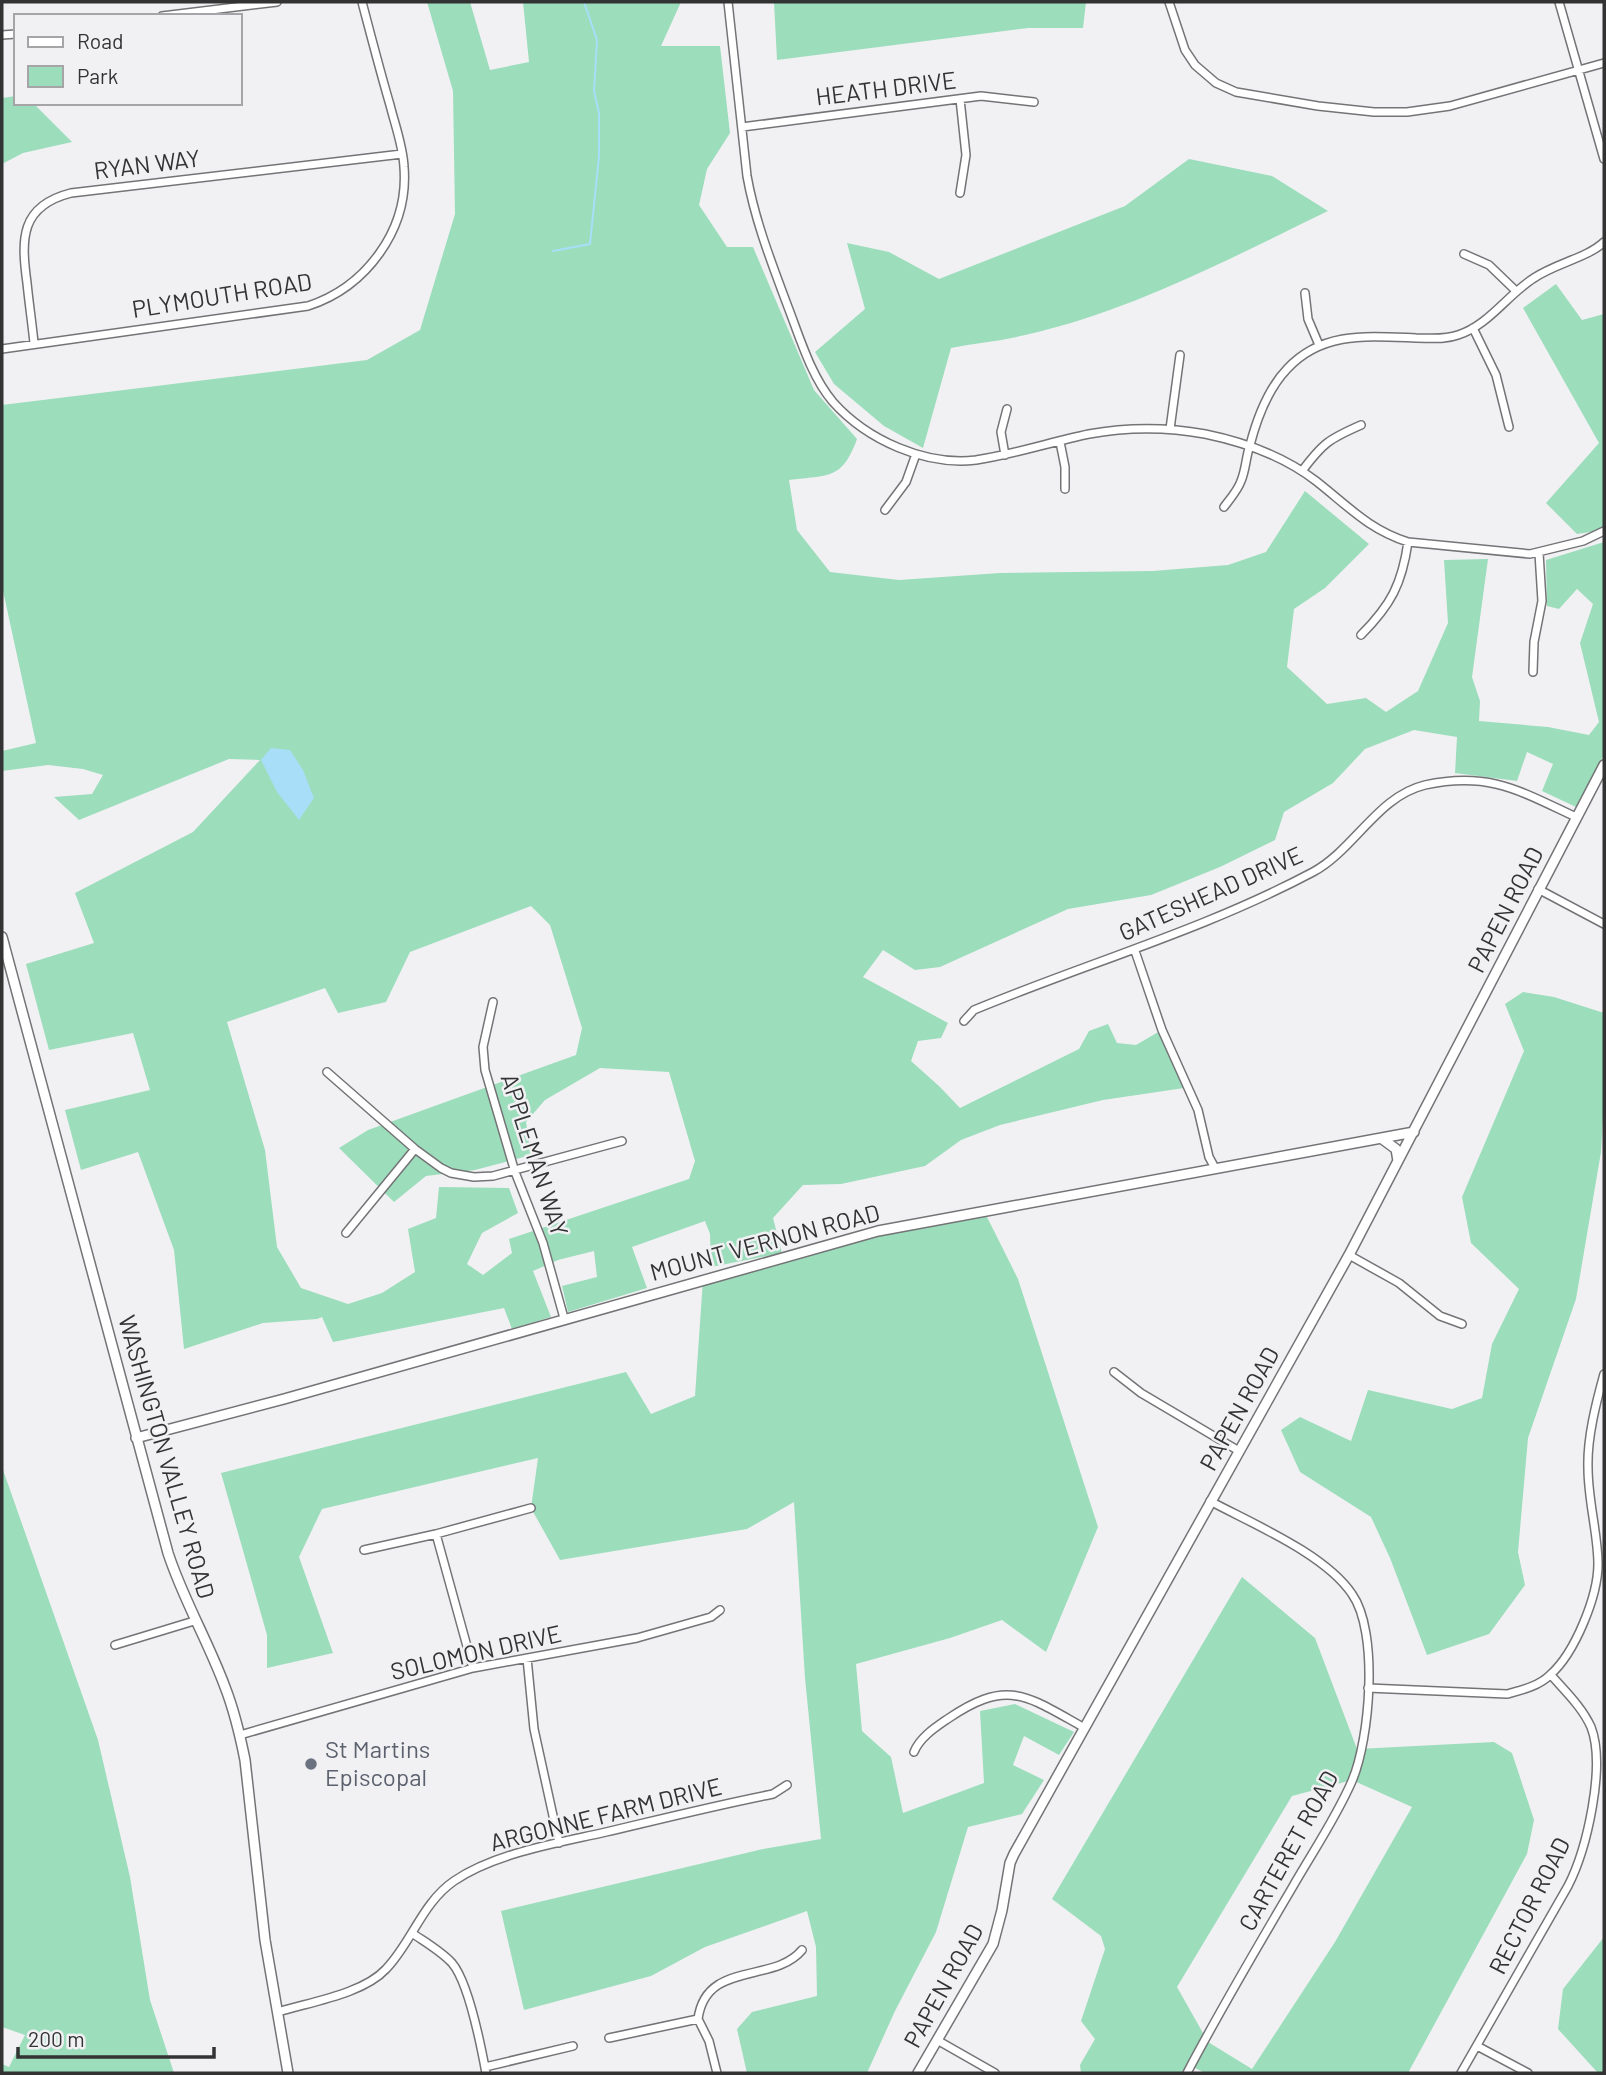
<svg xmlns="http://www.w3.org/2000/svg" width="1606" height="2075" viewBox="0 0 1606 2075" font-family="Barlow,sans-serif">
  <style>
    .green { fill: #9cddbc; fill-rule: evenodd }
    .water { fill: #a8def8 }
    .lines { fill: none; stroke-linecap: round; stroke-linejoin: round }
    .stream { stroke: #a8def8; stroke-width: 2 }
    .minor-casing { stroke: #747477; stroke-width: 10 }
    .tertiary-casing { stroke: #747477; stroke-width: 12 }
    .minor { stroke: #fff; stroke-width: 7 }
    .tertiary { stroke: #fff; stroke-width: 9 }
    .worship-dot { fill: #6b7280; stroke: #f1f1f4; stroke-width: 2.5 }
    .labels { text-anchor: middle; stroke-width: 5; stroke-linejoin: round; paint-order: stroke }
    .street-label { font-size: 24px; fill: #333334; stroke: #f1f1f4 }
    .worship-label { font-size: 24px; fill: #5b616d; stroke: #f1f1f4; text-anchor: start }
  </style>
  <rect width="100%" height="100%" fill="#f1f1f4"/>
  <!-- green -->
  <path class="green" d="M427,2H470L490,70L529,62L523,2H681L661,46H720L730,133L707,169L699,205L727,247H753L814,390L857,439C842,480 829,475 789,480L797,530L830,572L899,580L1000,573L1153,571L1228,565L1266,552L1305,491L1369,544L1325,588L1294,609L1287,667L1327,704L1366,698L1386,712L1418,691L1448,623L1444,560L1488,559L1472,677L1480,701L1479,721L1548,727L1589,735L1599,722L1580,643L1593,604L1577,589L1559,609L1547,606L1546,560L1604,542V755L1576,807L1542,791L1553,764L1527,752L1517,781L1455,773L1457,737L1414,730L1365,749L1333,783L1284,812L1275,840L1220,867L1151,895L1068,909L940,967L915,970L883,950L863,977L948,1023L941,1038L918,1041L911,1061L940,1087L960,1108L1079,1049L1089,1031L1108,1024L1117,1043L1136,1045L1160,1031L1184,1088L1103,1100L1000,1125L961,1140L925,1166L841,1184L803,1185L773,1218L782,1253L711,1267L710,1234L705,1221L632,1247L647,1288L568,1312L562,1286L597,1277L594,1251L558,1260L533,1271L551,1317L512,1329L504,1308L333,1342L322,1317L317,1319L263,1323L184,1349L174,1250L138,1152L81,1170L65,1110L150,1090L133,1033L49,1050L26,964L94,943L75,893L193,832L260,760L229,759L79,820L54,797L92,794L103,775L83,769L48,765L2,771V751L36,743L2,586V405L367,360L420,330L455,214L453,91ZM531,906L550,925L582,1028L576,1055L368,1130L339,1148L394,1202L426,1176L475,1170L531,1155L526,1122L545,1100L600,1068L669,1072L695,1161L689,1179L509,1239L512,1253L483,1275L467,1264L482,1233L518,1213L509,1188L439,1187L436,1218L408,1229L415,1272L382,1293L348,1304L301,1288L277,1247L265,1150L227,1022L325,988L338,1013L386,1002L410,952Z
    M774,2H1086L1083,28H1028L777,60Z
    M16,96V103H33L72,142L23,153L2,164V98Z
    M1189,159L1272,176L1328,211C1231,258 1132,311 1025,335C1001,341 975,343 951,348L923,448L884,426L834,384L815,352L865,309L847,243L889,252L939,279L1125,206Z
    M1556,284L1582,320L1604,314V530L1577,534L1546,503L1599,443L1523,308Z
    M1523,992L1554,997L1604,1013V1096L1601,1152L1576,1299L1528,1438L1518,1552L1525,1585L1489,1634L1427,1655L1390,1558L1371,1517L1300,1472L1281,1430L1300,1417L1351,1441L1368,1390L1452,1409L1482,1398L1492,1344L1519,1289L1471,1243L1462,1197L1524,1051L1505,1004Z
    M984,1211L1018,1279L1098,1527L1046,1652L1002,1620L950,1638L856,1664L862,1731L891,1757L903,1813L984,1783L980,1711L1015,1704L1074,1732L1059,1755L1024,1736L1013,1765L1044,1780L1022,1814L968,1827L936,1932L895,2011L867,2073H747L737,2029L752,2012L817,1996L816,1947L807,1911L705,1947L651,1976L524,2010L501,1911L763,1849L821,1839L805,1678L794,1502L747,1529L560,1560L531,1508L538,1458L322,1509L299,1557L333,1653L267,1668V1635L221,1473L626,1372L651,1414L695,1396L703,1279L878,1231Z
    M2,1467L98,1740L130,1877L150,2000L174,2073H2V2064L9,2067L25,2035L2,2027Z
    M1242,1577L1315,1638L1357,1749L1494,1742L1512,1753L1534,1820L1527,1854L1408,2073H1205L1193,2067L1184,2073H1081L1080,2065L1095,2039L1081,2021L1105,1949L1101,1936L1052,1899ZM1352,1780L1412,1807L1335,1942L1252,2069L1208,2042L1177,1987L1292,1796Z
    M1604,1937V2073H1598L1558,2029L1563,1989Z"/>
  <!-- water -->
  <path class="water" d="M271,748L290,750L303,770L314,798L299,820L277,792L261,760Z"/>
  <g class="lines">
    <!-- stream -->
    <path class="stream" d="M553,251L590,244L599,156V113L594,91L597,40L584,2"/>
    <!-- minor casing -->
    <g class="minor-casing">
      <path id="minor" d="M728,2L747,176C755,221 772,264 788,307C800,338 811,376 833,402C867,440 925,466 976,460C1015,454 1051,442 1089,434C1127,427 1167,427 1205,434C1244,442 1285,457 1316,481C1348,506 1368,529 1408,542L1530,554L1583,541L1604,531
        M1169,2L1185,50L1195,65L1216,83L1236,92L1318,106L1374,112H1407L1450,106L1604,63
        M1559,2L1604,159
        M162,16L277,2
        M2,35L16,34
        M742,127L981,96L1034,102
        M960,193L966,155L960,99
        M1464,254L1489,265L1516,291
        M1305,293L1308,319L1319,345
        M1473,328L1496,375L1509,427
        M34,343C32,323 29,303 27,283C21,239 20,206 71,193L402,154
        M2,349L308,306C366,287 409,230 404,167C403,146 395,125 390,105C380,71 371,36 362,2
        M1170,429L1180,355
        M1060,442L1065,467V489
        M1005,455L1001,432L1007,409
        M1302,471C1323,443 1329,439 1361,425
        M1224,507C1230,499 1238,490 1241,481C1246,469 1246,456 1250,445C1257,418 1267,390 1287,369C1322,331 1368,336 1416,338C1430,338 1444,340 1458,335C1489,325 1507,295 1534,278C1556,263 1587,258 1604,242
        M885,510L906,482L916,454
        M1361,635C1391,605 1402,584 1408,542
        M1533,672L1534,642L1542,601L1539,553
        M1538,889L1604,924
        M1135,951L1162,1030L1198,1110L1209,1157L1215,1168
        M493,1002L483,1047L485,1070L515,1172L543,1243L564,1318
        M964,1021L974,1010C1087,963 1204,930 1313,872C1354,850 1378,796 1425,785C1489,771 1520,791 1576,817
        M327,1072L415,1149L441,1168L451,1173L474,1177L493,1176L622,1141
        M346,1233L415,1149
        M1349,1255L1399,1283L1440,1316L1462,1324
        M1114,1372L1141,1393L1239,1451
        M436,1534L473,1668
        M364,1550L436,1534L531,1508
        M115,1645L194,1621
        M527,1658L534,1729L559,1843
        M1368,1688L1507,1694C1522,1690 1539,1686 1550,1675C1575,1653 1598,1596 1598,1564C1598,1534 1588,1501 1588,1468C1587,1438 1596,1403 1604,1374
        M240,1735L473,1668L637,1638L711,1617L720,1610
        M914,1752C920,1737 936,1727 949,1718C1008,1678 1027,1696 1083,1727
        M412,1933C425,1942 441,1951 452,1963C469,1983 481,2046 486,2073
        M278,2012C310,2002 363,1994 386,1969C412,1942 422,1903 454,1881C495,1853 558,1843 606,1832C661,1819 717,1805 773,1794L787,1785
        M698,2019C706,1960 774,1984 802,1950
        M609,2038L698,2019L709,2041L717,2073
        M937,2040L995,2073
        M1477,2046L1528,2073
        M485,2067L573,2046
        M1187,2073C1220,2010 1256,1949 1292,1888C1312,1853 1336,1818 1352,1781C1370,1739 1379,1632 1352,1594C1325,1554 1253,1524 1210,1501
        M1461,2073L1568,1886C1587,1849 1606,1766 1591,1727C1582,1707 1565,1691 1551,1675"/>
    </g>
    <!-- tertiary casing -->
    <g class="tertiary-casing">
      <path id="tertiary" d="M2,937L168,1553C183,1599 208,1641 225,1687C234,1710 240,1735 245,1760L265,1940L288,2073
        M1381,1138L1396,1149L1398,1161
        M136,1438L284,1399L878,1231L1414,1132
        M918,2073L993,1944L1002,1910L1010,1863L1014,1854L1349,1255L1604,765"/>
    </g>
    <!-- minor -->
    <use href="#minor" class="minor"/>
    <!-- tertiary -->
    <use href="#tertiary" class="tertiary"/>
  </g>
  <!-- markers -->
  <circle class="worship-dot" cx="311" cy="1764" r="7"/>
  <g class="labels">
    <!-- street labels -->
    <g class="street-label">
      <text transform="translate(886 89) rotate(-7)" y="8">HEATH DRIVE</text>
      <text transform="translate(147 165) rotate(-7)" y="8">RYAN WAY</text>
      <text transform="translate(222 296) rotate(-9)" y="8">PLYMOUTH ROAD</text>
      <text transform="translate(1211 894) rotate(-24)" y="8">GATESHEAD DRIVE</text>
      <text transform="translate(1506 910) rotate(-63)" y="8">PAPEN ROAD</text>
      <text transform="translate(534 1155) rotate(72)" y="8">APPLEMAN WAY</text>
      <text transform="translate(765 1243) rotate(-15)" y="8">MOUNT VERNON ROAD</text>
      <text transform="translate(1240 1409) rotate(-61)" y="8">PAPEN ROAD</text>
      <text transform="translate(166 1457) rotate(74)" y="8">WASHINGTON VALLEY ROAD</text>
      <text transform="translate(476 1653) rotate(-13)" y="8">SOLOMON DRIVE</text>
      <text transform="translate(606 1815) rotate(-14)" y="8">ARGONNE FARM DRIVE</text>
      <text transform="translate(1289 1851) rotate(-61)" y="8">CARTERET ROAD</text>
      <text transform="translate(1530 1906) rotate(-63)" y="8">RECTOR ROAD</text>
      <text transform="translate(944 1986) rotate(-61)" y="8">PAPEN ROAD</text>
    </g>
    <!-- worship labels -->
    <g class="worship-label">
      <text x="325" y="1758">St Martins<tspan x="325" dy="28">Episcopal</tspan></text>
    </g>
  </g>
  <!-- border -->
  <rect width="1606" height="2075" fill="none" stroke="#333334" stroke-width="7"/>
  <!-- legend -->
  <rect x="14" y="14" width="228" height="91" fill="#f1f1f4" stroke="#a5a5a7" stroke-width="2"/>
  <rect x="28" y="37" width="35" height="10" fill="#ffffff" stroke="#a5a5a7" stroke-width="2"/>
  <text x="77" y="49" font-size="21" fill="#333334">Road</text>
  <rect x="28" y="66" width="35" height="21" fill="#9cddbc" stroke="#a5a5a7" stroke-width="2"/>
  <text x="77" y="84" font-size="21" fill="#333334">Park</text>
  <!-- scale -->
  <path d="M18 2047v10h196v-10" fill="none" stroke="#333334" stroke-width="3.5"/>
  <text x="28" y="2047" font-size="21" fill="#333334" stroke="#f1f1f4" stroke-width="5" paint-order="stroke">200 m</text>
</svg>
